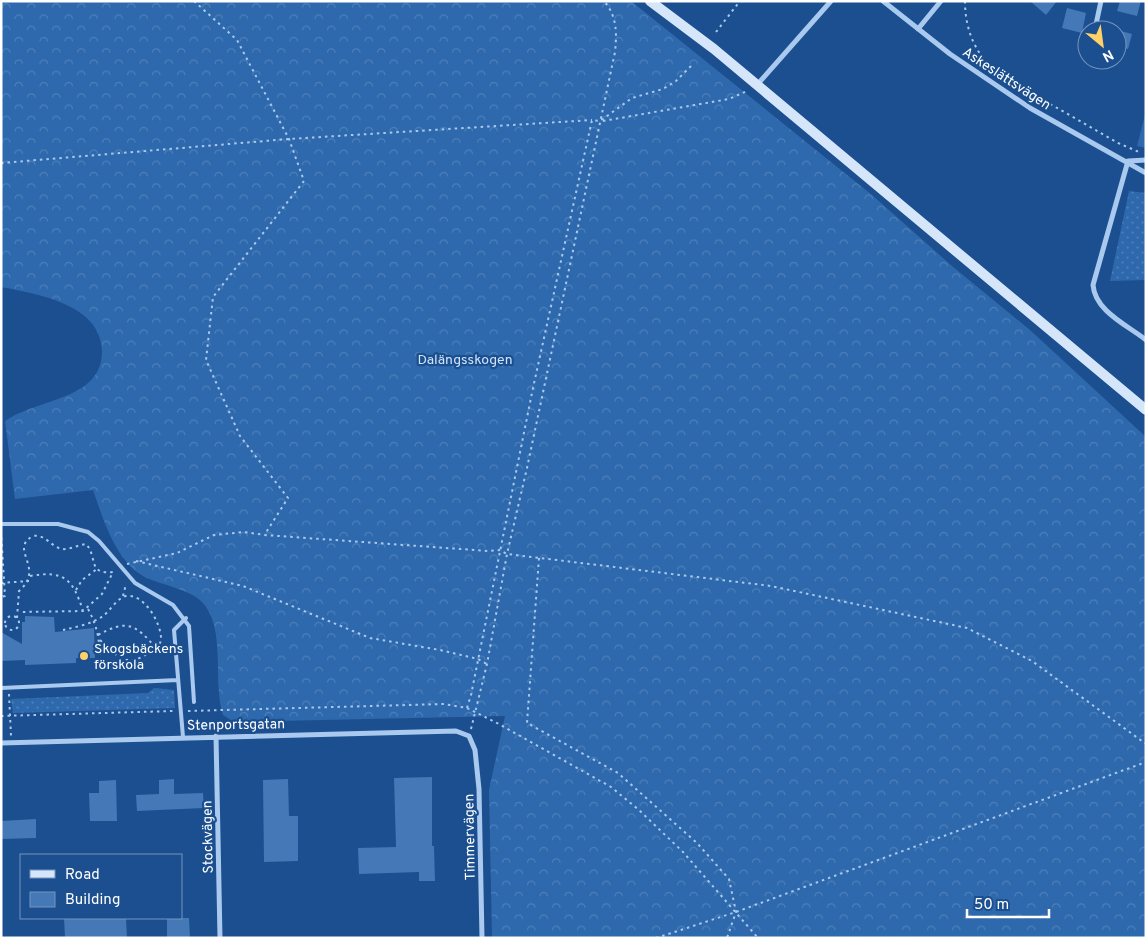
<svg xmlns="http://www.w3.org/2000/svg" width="1147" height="939" viewBox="0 0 1147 939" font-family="Overpass,sans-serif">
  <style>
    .grass { fill: url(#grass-dots) }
    .forest { fill: url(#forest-crowns) }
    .park { fill: #2e69ad }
    .building { fill: #4478b7 }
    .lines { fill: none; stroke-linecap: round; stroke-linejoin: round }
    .path { stroke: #a9c9ee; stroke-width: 2; stroke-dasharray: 2.5 4; stroke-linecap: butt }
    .lane { stroke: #a9c9ee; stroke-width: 4 }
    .street { stroke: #a9c9ee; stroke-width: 5 }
    .secondary { stroke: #d6e6fa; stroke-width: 10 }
    .poi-dot { fill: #ffd166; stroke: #1b4f8f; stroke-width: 2 }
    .labels { text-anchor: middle; stroke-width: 4.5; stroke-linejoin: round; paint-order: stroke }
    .street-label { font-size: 14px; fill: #fff; stroke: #1b4f8f }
    .park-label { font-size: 14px; fill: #cfe3fa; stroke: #1b4f8f }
    .poi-label { font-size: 14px; fill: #fff; stroke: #1b4f8f; text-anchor: start }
  </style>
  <defs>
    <pattern id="grass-dots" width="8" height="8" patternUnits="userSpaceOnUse" patternTransform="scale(1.25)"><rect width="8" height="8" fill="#2e69ad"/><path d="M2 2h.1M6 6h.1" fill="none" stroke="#4d80b9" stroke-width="1.8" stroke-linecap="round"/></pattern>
    <pattern id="forest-crowns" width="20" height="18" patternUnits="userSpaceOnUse" patternTransform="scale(1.25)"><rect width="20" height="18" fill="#2e69ad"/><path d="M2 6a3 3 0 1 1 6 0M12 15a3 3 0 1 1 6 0" fill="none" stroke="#4d80b9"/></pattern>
  </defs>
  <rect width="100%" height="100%" fill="#1b4f8f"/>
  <!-- grass -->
  <path class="grass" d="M1129,191L1146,193V280L1110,281Z
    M154,688L174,690L175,708L13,713L11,699L148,693Z"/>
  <!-- forest -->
  <path class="forest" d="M1,1H631L872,195L952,266L1030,330L1146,437V938H492L489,790L505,716L234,722L223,715C212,682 227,626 201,601C191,591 165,585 152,580C117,568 104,521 93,490L15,499L5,421C29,405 58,403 83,387C95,379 102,367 102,352C102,304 37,294 1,287Z"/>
  <!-- park -->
  <path class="park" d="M1146,111V148L1137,146Z"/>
  <!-- building -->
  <path class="building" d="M1030,1H1057L1046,15Z
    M1120,1H1141L1137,16L1117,11Z
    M1067,8L1086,13L1082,33L1062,28Z
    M1117,30L1132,34L1128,49L1117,46Z
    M25,616L54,617L55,632L94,628L95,658H76V663L25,665V660L1,661V632L22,644V622H25Z
    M432,777V846H434L435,881H419V872L359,874L358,848L396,847L394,778Z
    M174,779V794L203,793L204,808L137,811L136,795L159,794V780Z
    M288,779L289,816H298V861L264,862L263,780Z
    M116,780L117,821H90L89,793H99V781Z
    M36,819V838L1,839V821Z
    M64,918H126L127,938H65Z
    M167,918H189L190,938H167Z"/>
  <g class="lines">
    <!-- path -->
    <path class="path" d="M194,1L237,40L289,139L304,181L213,297L206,360L240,436L288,498L265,534
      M965,1C965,31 976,55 998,74L1118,143L1139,152
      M716,32L740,1
      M603,121L729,99L747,91
      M1,163L289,139L592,120
      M1,531L5,596L1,597
      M539,558L527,723L618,773L697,843L729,879L736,912L727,938
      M136,561L243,586L370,638L440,650L478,659L487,664
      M127,564L177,553L214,535L244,532L265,535L488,551L500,550L507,554L771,586L967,628L1032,661L1146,744
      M30,576C64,570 73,579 83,611
      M1,583L29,581
      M76,590L82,580L97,569
      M123,596L126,584
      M88,609C100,630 100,649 100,672
      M5 623a7 7 0 1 1 14 0a7 7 0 1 1-14 0Z
      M17,618L19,591C46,568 8,549 33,536C46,534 51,547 62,549C69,550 78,545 86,544C98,557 87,575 113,572L102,594L83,611L19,612
      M63,630C76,627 92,624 103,616C110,611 117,598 126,596C144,593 162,624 161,640C160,646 155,648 151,651C127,669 119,658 100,640
      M98,635C127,619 135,624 156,648
      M9,694L11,736
      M467,708L471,695L533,388L592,120L600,121L632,98L663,89L676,81L691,66
      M188,711L444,704L467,708L497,723L611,787L639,810L683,852L758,938
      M1,716L173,711
      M471,729L487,664L507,554L527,468L615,52C617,33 617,16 604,1
      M656,938L736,912L1146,762"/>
    <!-- lane -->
    <path class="lane" d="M1,524H58L88,532L99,541L135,583L173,605L189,626L194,702
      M1,688L178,680
      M183,737L174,630L186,618"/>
    <!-- street -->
    <path class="street" d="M883,1L950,54L1030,108L1146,173
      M918,29L941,1
      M1095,29L1101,1
      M757,85L831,1
      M1128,161L1093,285C1095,311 1127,325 1146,340
      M1128,161L1146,160
      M216,736L220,938
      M1,743L456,731L469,736L475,750L479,789L482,938"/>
    <!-- secondary -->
    <path class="secondary" d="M650,1L714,49L1146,410"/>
  </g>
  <!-- markers -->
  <circle class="poi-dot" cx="84" cy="656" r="5"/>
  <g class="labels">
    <!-- street labels -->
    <g class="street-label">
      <text transform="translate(1007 78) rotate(33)" y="5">Askeslättsvägen</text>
      <text transform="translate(236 724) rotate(-1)" y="5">Stenportsgatan</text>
      <text transform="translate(207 837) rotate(-91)" y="5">Stockvägen</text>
      <text transform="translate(469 837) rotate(-91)" y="5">Timmervägen</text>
    </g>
    <!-- park labels -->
    <g class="park-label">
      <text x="465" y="364">Dalängsskogen</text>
    </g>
    <!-- poi labels -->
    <g class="poi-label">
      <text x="94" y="653">Skogsbäckens<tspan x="94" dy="16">förskola</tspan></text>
    </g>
  </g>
  <!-- border -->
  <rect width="1147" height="939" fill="none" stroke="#ffffff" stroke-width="5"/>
  <!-- legend -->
  <rect x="20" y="854" width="162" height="65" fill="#1b4f8f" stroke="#7695bc"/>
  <rect x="30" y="870" width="25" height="8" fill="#d6e6fa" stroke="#7695bc"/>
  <text x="65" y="879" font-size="15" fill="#ffffff">Road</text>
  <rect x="30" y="892" width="25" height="15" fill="#4478b7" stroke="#7695bc"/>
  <text x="65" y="904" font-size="15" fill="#ffffff">Building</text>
  <!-- north arrow -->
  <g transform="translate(1102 45) rotate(151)"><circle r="24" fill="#1b4f8f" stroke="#7695bc"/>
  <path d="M0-4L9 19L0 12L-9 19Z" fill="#ffd166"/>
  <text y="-8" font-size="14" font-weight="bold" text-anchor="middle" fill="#ffffff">N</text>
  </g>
  <!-- scale -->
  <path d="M967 909v8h82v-8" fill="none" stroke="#ffffff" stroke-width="2.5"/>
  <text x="974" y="909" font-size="15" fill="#ffffff" stroke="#1b4f8f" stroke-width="4" paint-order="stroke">50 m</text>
</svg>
